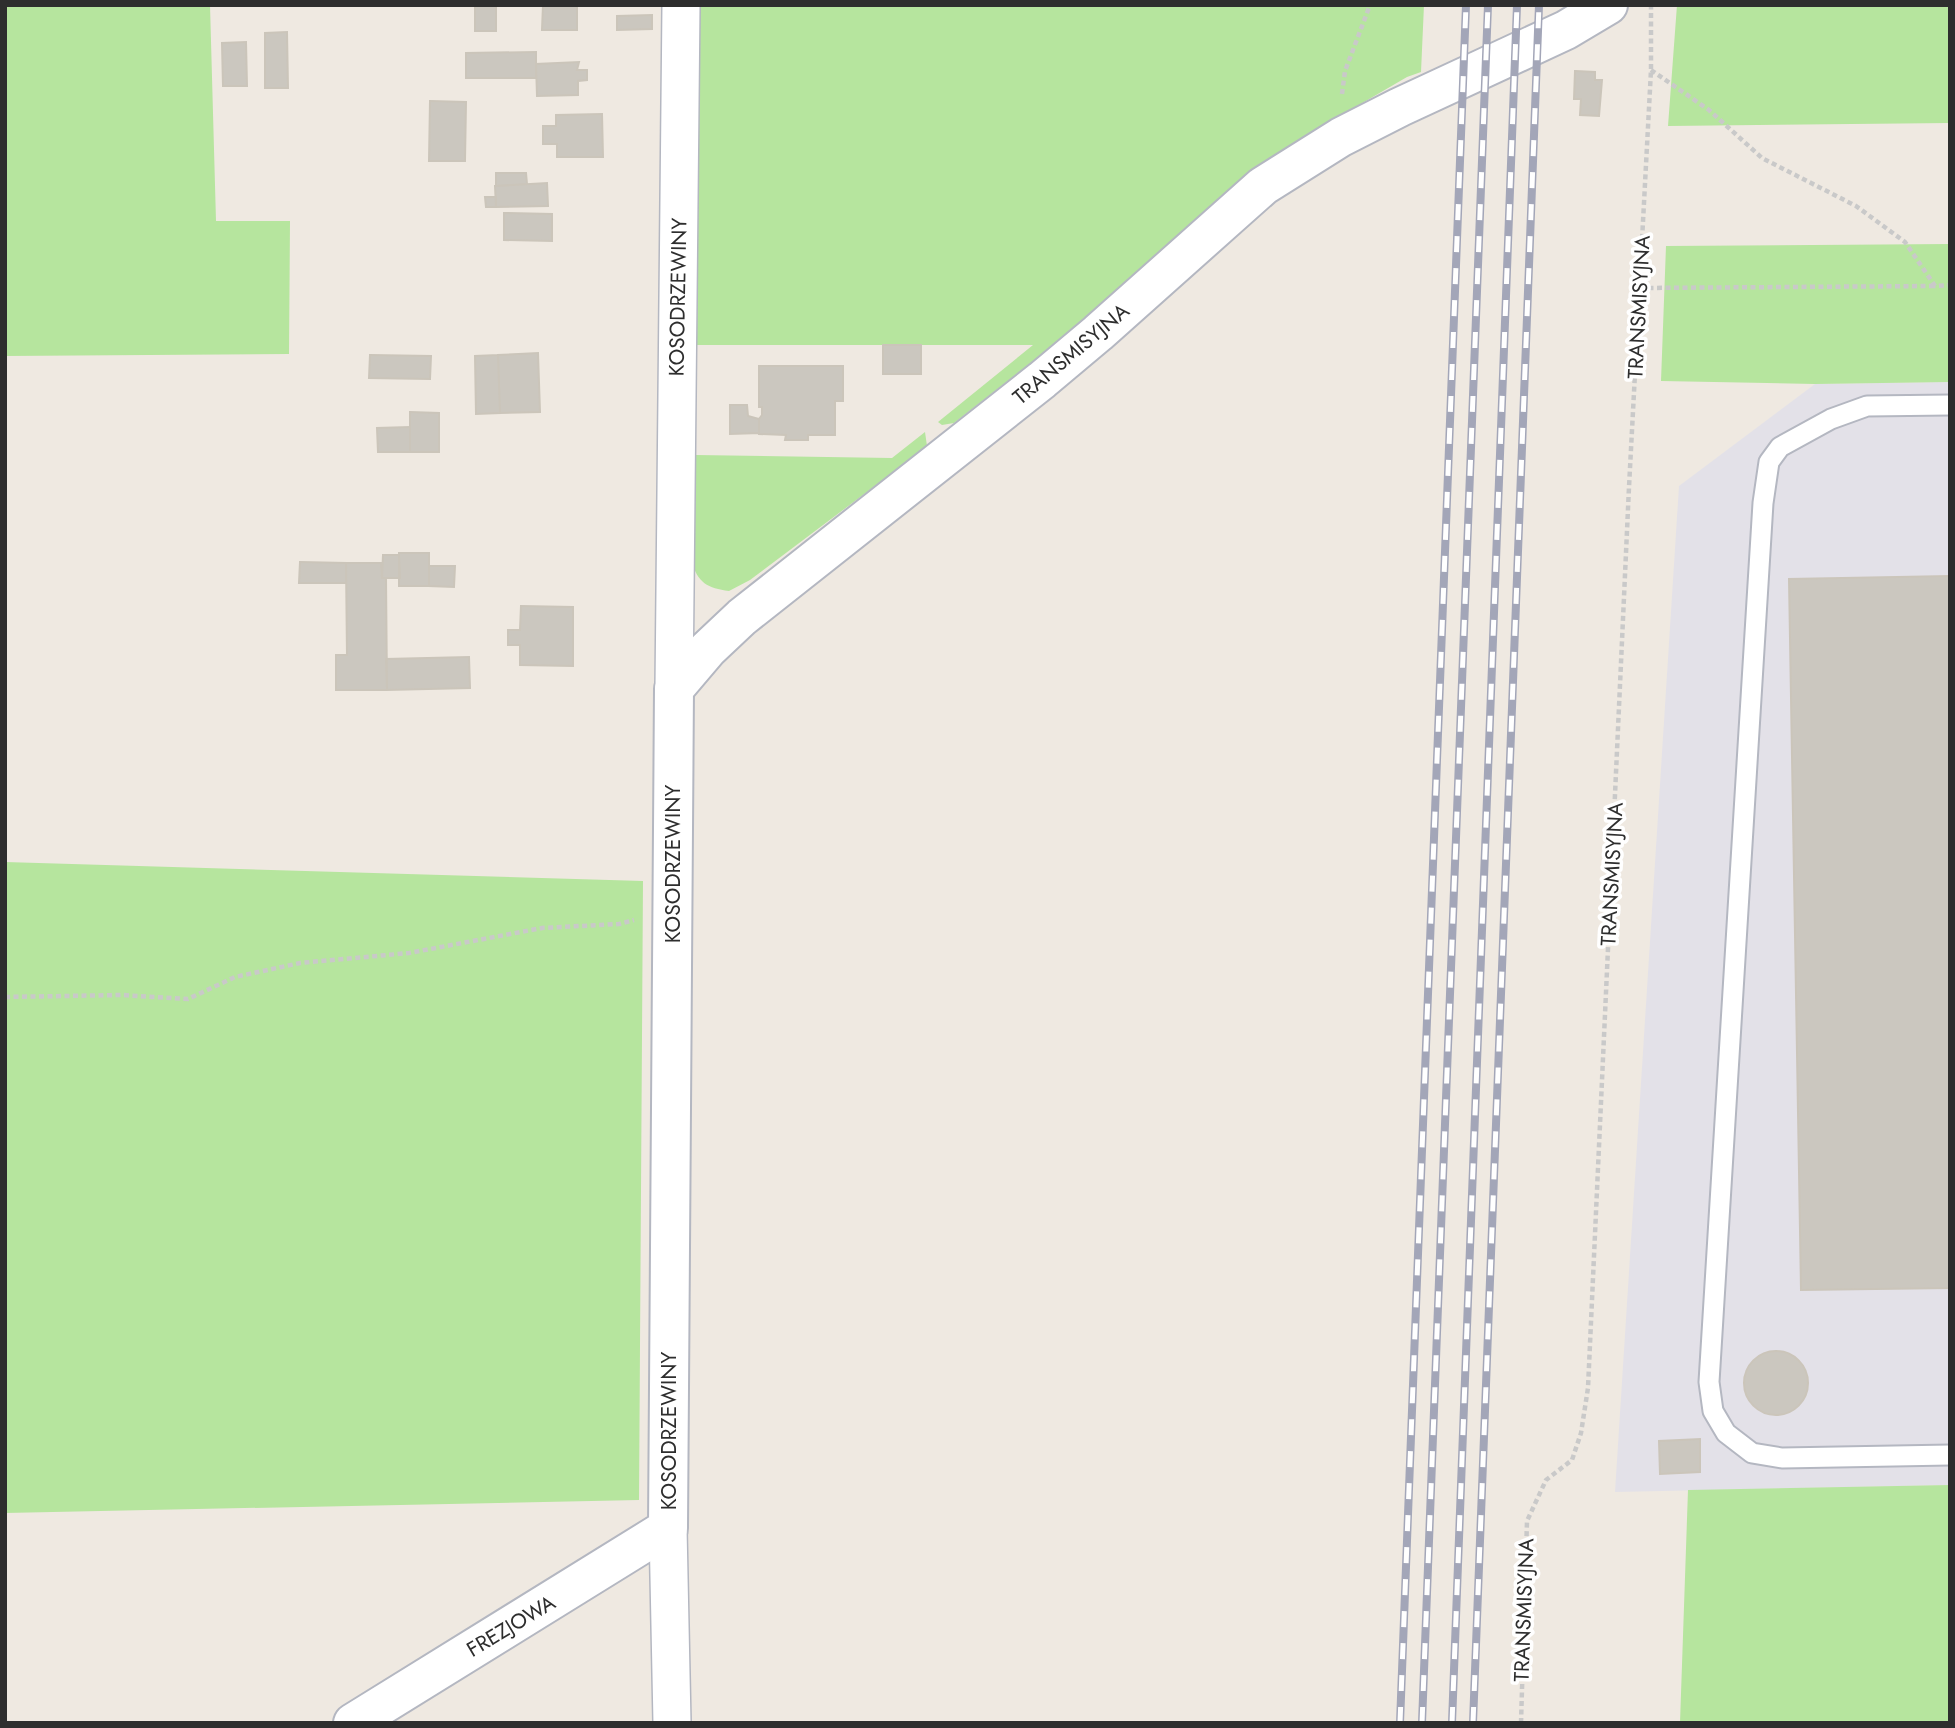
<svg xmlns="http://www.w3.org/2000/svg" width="1955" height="1728" viewBox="0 0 1955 1728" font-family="Jost,sans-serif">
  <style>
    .industrial { fill: #e3e1e8 }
    .green { fill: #b6e59e }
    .building { fill: #cbc7bf; stroke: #cbc5ba; stroke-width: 2 }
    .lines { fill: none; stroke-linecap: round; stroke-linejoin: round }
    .lane-casing { stroke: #b4b7c1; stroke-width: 23 }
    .street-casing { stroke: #b4b7c1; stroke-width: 40 }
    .secondary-casing { stroke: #b4b7c1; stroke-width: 42 }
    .path { stroke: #c9c9c9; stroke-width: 4.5; stroke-dasharray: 5 3.5; stroke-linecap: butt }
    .lane { stroke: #fff; stroke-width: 19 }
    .street { stroke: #fff; stroke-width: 37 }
    .secondary { stroke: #fff; stroke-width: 38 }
    .rail-casing { stroke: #a3a6b8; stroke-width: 8 }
    .rail { stroke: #fff; stroke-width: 5; stroke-dasharray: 16; stroke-linecap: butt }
    .labels { text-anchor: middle; stroke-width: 7; stroke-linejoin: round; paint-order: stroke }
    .street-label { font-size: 21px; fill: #2e2e2e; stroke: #fff }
  </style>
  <rect width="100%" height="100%" fill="#efe9e1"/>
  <!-- industrial -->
  <path class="industrial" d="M1950,382V1485L1615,1492L1679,486L1815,384Z"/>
  <!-- green -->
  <path class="green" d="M5,5H210L216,221H290L289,354L5,356Z
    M699,5H1424L1421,72L1407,77L1292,144L1253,170L1072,331L954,423L942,425L938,422L1033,345H697Z
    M1677,5H1950V123L1668,126Z
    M1950,244V382L1815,384L1661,381L1666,246Z
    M689,432H695L696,455L892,458L925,432L927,446L924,449L750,580L729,591C708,588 697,583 692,561Z
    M5,862L643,881L639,1500L5,1513Z
    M1950,1485V1723H1680L1688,1490Z"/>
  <!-- building -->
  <path class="building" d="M475,5H496V31H475Z
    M543,5H577V30H542Z
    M652,15V29L617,30V16Z
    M287,32L288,88H265V33Z
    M246,42L247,86H223L222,43Z
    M536,52V78H466V53Z
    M579,62L577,70H587V80L578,81V95L537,96L536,64Z
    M1575,71L1595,72V80H1602L1599,116L1580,115L1581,99H1574Z
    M430,101L466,102L465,161H429Z
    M602,114L603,157H557V144H543V126H556V115Z
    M496,173H526L527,184L496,186Z
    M547,183L548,206L496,207L495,186Z
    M485,197H496V207H486Z
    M504,213L552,214V241L504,240Z
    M883,345H921V374H883Z
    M538,353L540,412L500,413L498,355Z
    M370,355L431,356L430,379L369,378Z
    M498,355L500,413L476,414L475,356Z
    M759,366H843V401H835V435H808V440H785L786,435L759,434V419L762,415V407H759Z
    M730,405H747L748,416L759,419V433L730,434Z
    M410,412L439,413V452H410Z
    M410,427V452H378L377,428Z
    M399,553H429V586H399Z
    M383,555H399L400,578H382Z
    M300,562L346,563V583H299Z
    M346,563H381L382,578H386L387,690H336V655H347Z
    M429,566H455L454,587L429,586Z
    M1950,576V1288L1801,1290L1789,579Z
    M521,606L573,607V666L520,665V645H508V630H520Z
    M469,657L470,688L387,690L386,659Z
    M1744 1383a32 32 0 1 1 64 0a32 32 0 1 1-64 0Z
    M1700,1439V1472L1660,1474L1659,1441Z"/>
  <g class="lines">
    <!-- lane casing -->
    <g class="lane-casing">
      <path id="lane" d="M1950,405L1867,406L1831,419L1780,447L1769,462L1763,503L1709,1382L1713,1411L1726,1433L1752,1453L1782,1458L1950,1455"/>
    </g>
    <!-- street casing -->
    <g class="street-casing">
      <path id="street" d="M674,689L681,5
        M668,1528L672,1723"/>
    </g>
    <!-- secondary casing -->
    <g class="secondary-casing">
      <path id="secondary" d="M353,1723L668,1528L674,689L708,649L742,617L1042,380L1098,333L1263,186L1341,137L1400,107L1566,30L1608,5"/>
    </g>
    <!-- path -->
    <path class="path" d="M1651,70L1709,110L1762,158L1856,206L1905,242L1935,286L1950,285
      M1342,94L1345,71L1370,5
      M1640,288L1934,286
      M5,997L122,995L188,999L235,977L300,963L409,953L542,928L619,924L634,920
      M1521,1723L1527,1521L1546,1480L1572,1460L1581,1433L1588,1388L1629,487L1651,70V5"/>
    <!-- lane -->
    <use href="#lane" class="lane"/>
    <!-- street -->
    <use href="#street" class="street"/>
    <!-- secondary -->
    <use href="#secondary" class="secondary"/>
    <!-- rail casing -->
    <g class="rail-casing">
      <path id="rail" d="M1400,1723L1466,5
        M1422,1723L1488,5
        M1452,1723L1517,5
        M1473,1723L1539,5"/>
    </g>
    <!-- rail -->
    <use href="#rail" class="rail"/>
  </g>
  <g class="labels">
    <!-- street labels -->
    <g class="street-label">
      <text transform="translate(678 297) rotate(-89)" y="7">KOSODRZEWINY</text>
      <text transform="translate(1639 307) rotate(-87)" y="7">TRANSMISYJNA</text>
      <text transform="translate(1071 354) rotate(-40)" y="7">TRANSMISYJNA</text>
      <text transform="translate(673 864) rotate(-90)" y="7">KOSODRZEWINY</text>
      <text transform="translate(1612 874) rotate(-87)" y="7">TRANSMISYJNA</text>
      <text transform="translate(669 1431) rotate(-90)" y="7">KOSODRZEWINY</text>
      <text transform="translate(1524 1610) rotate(-88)" y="7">TRANSMISYJNA</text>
      <text transform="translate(511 1626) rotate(-31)" y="7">FREZJOWA</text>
    </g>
  </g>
  <!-- border -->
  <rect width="1955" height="1728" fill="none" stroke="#2e2e2e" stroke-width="14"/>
</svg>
